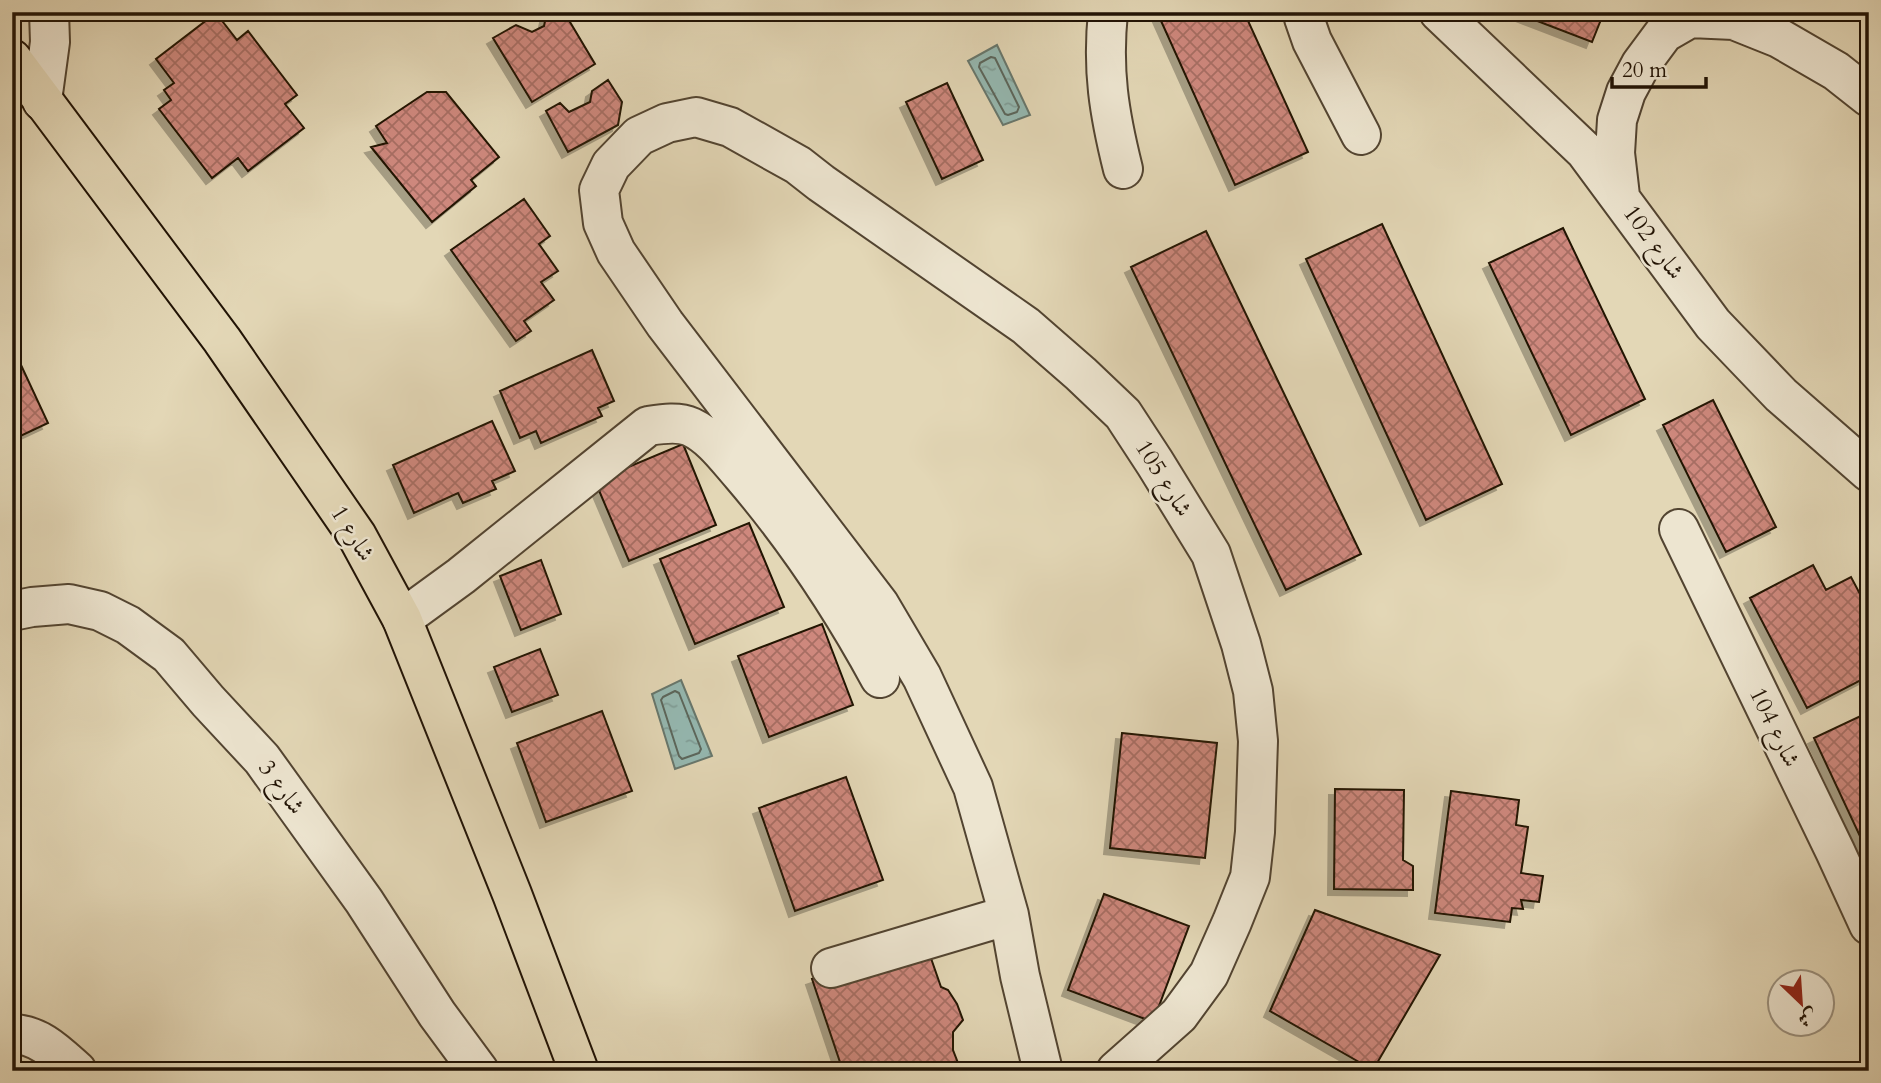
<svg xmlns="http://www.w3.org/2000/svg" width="1881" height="1083" viewBox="0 0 1881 1083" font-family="Cardo,Amiri,serif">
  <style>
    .water { fill: url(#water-ripples); stroke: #67776d; stroke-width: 2 }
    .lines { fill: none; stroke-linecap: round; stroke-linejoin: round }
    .shore { stroke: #5b665c; stroke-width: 2 }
    .building { fill: url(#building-cross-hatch); stroke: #211305; stroke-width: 2; filter: url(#shadow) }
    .minor-casing { stroke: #524431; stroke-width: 42 }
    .major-casing { stroke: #211305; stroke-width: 42 }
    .minor { stroke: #ede5d0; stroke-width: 38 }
    .major { stroke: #e3d7b6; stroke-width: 38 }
    .labels { text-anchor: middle; stroke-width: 5; stroke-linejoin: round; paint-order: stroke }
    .street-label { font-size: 24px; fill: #211305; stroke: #ede5d0 }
  </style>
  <defs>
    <pattern id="water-ripples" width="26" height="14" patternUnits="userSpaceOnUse" patternTransform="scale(1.75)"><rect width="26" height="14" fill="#95b9b2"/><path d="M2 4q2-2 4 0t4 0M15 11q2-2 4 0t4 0" fill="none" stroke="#809e98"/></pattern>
    <pattern id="building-cross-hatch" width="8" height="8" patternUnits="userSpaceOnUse" patternTransform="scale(1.75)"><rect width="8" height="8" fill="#ce887d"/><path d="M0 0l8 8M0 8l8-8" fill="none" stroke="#a76e64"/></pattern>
    <filter id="shadow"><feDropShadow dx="-6" dy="6" stdDeviation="0" flood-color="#0004"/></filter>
  </defs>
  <rect width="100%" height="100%" fill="#e3d7b6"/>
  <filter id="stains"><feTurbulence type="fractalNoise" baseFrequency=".00286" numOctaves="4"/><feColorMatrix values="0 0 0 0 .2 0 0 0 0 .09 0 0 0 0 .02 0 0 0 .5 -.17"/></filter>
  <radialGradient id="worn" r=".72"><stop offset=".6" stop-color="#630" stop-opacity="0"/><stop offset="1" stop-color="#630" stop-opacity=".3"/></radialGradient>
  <!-- water -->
  <path class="water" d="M997,45L1030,115L1003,125L968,61Z
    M681,680L712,756L675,769L652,694Z"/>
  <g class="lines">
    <!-- shore -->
    <path class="shore" d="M991,57L995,58L1019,107L1017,112L1008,115L1005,114L979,67L980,63Z
      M675,691L679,693L701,749L699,753L682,759L679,756L661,700L663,697Z"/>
  </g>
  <!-- building -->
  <path class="building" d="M547,12H564L595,64L532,102L493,38L516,25L532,32L544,26Z
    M1157,12H1244L1308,152L1235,185Z
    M1514,12H1604L1592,42Z
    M216,13L237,40L248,31L297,95L285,104L304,128L248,171L238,158L212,178L159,109L171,100L164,90L174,83L156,59Z
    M608,80L622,102L618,125L568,152L546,111L560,103L569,112L590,102L592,91Z
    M947,83L983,160L942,179L906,102Z
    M427,92H446L499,157L471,180L476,186L432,222L371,147L387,143L376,126Z
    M524,199L550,236L539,244L558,271L541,282L554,300L524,321L531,331L516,341L451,250Z
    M1382,224L1502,484L1426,520L1306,259Z
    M1563,228L1645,399L1571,435L1489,263Z
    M1206,231L1361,554L1286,590L1131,267Z
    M14,350L48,423L12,440V351Z
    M592,350L614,401L598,408L602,416L541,443L536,431L520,438L500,391Z
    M1713,400L1776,527L1726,552L1663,425Z
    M492,421L515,471L492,481L496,489L463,503L458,493L414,513L393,465Z
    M683,444L716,525L629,561L595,481Z
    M749,523L784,607L695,644L660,559Z
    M541,560L561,614L521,630L500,576Z
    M1813,565L1826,590L1851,577L1869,611V651L1861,655L1869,670V676L1807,708L1750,598Z
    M822,624L853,705L769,737L738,656Z
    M540,649L558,695L512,712L494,667Z
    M602,711L632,791L546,822L517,743Z
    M1869,712V848L1866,849L1814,738Z
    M1122,733L1217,743L1205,858L1110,848Z
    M846,777L883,880L795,911L759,808Z
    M1335,789L1404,790L1403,860L1413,866V890L1334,889Z
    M1451,791L1519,800L1516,825L1528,827L1521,873L1543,876L1539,902L1521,900L1523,909L1512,908L1510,922L1435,913Z
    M1104,894L1189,926L1153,1022L1068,990Z
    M1315,910L1440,955L1373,1070L1270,1011Z
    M925,941L941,987L948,990L957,1004L963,1020L953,1032V1050L958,1063L951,1071H843L812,979Z"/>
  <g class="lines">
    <!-- minor casing -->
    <g class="minor-casing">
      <path id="minor" d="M1108,12C1102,70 1109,113 1123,169
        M1303,12L1304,18L1312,41L1361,135
        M1439,12L1585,151L1713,324L1781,395L1869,472
        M42,101L50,42L49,12
        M1620,196L1615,153L1617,120L1626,92L1641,64L1664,33L1690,18L1734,20L1779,38L1836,71L1869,97
        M1679,529L1835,851L1869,925
        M12,611L32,607L69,604L100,611L128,625L169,655L208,701L262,759L364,901L437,1014L479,1071
        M402,619L461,576L648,426C661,424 678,421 691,427C712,437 726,457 741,474C794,536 841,606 880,678
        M831,968L1009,915
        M12,1034C39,1034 58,1054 77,1071
        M1043,1071L1020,976L1009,915L973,787L922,677L879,604L665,324L616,252L603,223L599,190L611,165L639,136L667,123L696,117L730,127L798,165L821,183L1026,326L1081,374L1123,414L1155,463L1211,554L1241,644L1253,691L1258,741L1255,832L1250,877L1232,922L1209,974L1179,1015L1116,1071"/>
    </g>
    <!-- major casing -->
    <g class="major-casing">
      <path id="major" d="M12,59L222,340L357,536L402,619L512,894L579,1071"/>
    </g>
    <!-- minor -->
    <use href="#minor" class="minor"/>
    <!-- major -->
    <use href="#major" class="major"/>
  </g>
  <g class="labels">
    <!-- street labels -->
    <g class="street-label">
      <text transform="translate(1654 242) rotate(54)" y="8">شارع 102</text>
      <text transform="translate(1164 478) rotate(58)" y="8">شارع 105</text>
      <text transform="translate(353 533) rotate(58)" y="8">شارع 1</text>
      <text transform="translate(1775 727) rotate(64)" y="8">شارع 104</text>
      <text transform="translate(282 787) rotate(54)" y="8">شارع 3</text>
    </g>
  </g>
  <!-- margin -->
  <rect width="1881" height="1083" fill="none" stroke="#e3d7b6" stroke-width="42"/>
  <rect x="14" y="14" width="1853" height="1055" fill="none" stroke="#211305" stroke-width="3.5"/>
  <rect x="21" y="21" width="1839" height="1041" fill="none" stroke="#211305" stroke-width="2"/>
  <!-- north arrow -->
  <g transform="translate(1801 1003) rotate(155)"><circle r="33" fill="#ede5d0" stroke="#9b917f" stroke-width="2"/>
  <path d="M0-5L12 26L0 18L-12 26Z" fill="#8f2418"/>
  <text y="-10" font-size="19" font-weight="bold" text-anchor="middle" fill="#211305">ش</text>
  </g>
  <!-- scale -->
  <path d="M1612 77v10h94v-10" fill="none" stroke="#211305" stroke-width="3.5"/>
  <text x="1622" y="77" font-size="21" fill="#211305" stroke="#ede5d0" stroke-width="5" paint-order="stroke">20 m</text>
  <rect width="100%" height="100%" filter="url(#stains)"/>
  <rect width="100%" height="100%" fill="url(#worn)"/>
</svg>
